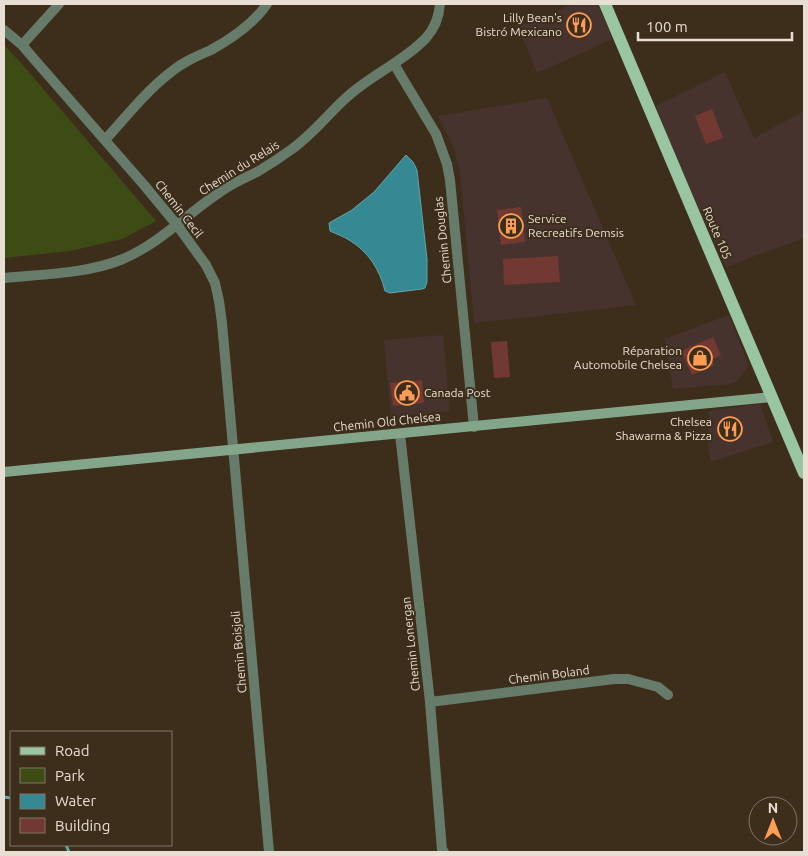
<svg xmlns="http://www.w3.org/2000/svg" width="808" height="856" viewBox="0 0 808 856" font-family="Ubuntu,sans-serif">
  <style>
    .commercial { fill: #47332e }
    .green { fill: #3d4c15 }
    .water { fill: #348993; stroke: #6aa2a6 }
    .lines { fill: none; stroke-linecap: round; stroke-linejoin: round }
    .stream { stroke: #6aa2a6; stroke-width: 3 }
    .building { fill: #713931 }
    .street { stroke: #667b69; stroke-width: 10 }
    .secondary { stroke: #83a589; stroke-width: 10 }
    .primary { stroke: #99c5a1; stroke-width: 12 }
    .labels { text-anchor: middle; stroke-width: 4; stroke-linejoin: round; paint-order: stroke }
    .poi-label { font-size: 12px; fill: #e8ded3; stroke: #3d2e1b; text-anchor: end }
    .street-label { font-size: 12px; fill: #e8ded3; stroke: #3d2e1b }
  </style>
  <rect width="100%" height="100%" fill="#3d2e1b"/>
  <!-- commercial -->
  <path class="commercial" d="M573,4H597L613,39L537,73L518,27Z
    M725,72L754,138L804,111V238L726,267L675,157L656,106Z
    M547,98L636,305L474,323L460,172L454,148L438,116Z
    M729,315L747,361V368L741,376L736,382L730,384L673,389L665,339Z
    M443,335L450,411L391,417L384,340Z
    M760,404L773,442L711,462L708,447L709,411Z"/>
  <!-- green -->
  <path class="green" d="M4,45L21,63L156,221L122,239L70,251L4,258Z"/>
  <!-- water -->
  <path class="water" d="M406,155L413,162L417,170L427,259V282L425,288L422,289L390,293L385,291C380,270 368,251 349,240C343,236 336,234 330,231L329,223L352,210L374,192Z"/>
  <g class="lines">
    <!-- stream -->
    <path class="stream" d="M4,797L11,798
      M66,845L69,852"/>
  </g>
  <!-- building -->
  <path class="building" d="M712,109L723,138L706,144L695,116Z
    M521,207L525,242L501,245L497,210Z
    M558,256L560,282L504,285L503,259Z
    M713,337L721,355L712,360L714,365L692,375L681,351Z
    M507,341L510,377L494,378L491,342Z
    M422,380L424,403L393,406L390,383Z"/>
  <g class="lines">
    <!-- street -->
    <path class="street" d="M4,30L22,45L34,59L144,185L177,225L206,265L215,283L219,301L222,323L269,852
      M22,45L59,4
      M394,64L436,134L447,164L450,180L474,427
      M105,140C126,117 146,91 171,72C183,62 197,56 211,50C231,39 254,23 267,4
      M4,278C43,274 86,274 123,259C160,243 187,214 220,192C231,184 244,178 257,172C269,165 281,157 292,149C313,134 328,114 347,97C371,75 403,62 426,38C435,28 439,17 440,4
      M400,434L430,702L442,850L444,852
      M430,702L614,679H628L658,687L668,695"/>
    <!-- secondary -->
    <path class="secondary" d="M4,472L772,397"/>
    <!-- primary -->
    <path class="primary" d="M605,4L804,473"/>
  </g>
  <!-- icons -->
  <defs>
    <g id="restaurant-ring" transform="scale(1.25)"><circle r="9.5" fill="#3d2e1b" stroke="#fd9d55" stroke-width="1.5"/><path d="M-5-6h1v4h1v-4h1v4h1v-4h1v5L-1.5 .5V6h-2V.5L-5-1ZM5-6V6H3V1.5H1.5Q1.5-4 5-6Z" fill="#fd9d55"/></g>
    <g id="building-ring" transform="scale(1.25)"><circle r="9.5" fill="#3d2e1b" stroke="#fd9d55" stroke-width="1.5"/><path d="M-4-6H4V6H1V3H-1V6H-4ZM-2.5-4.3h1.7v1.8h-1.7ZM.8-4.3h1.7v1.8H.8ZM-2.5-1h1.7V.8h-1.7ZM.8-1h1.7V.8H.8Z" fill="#fd9d55"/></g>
    <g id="shop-ring" transform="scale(1.25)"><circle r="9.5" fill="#3d2e1b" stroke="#fd9d55" stroke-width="1.5"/><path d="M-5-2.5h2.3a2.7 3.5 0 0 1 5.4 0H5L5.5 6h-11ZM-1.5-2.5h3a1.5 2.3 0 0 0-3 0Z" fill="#fd9d55"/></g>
    <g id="civic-ring" transform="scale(1.25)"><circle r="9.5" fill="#3d2e1b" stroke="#fd9d55" stroke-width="1.5"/><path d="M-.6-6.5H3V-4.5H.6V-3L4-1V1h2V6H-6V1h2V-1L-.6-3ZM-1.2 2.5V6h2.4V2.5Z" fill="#fd9d55"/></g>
  </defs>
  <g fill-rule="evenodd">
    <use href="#restaurant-ring" x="579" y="25"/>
    <use href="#building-ring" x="511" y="226"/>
    <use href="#shop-ring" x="700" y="358"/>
    <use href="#civic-ring" x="407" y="393"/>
    <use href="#restaurant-ring" x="730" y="429"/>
  </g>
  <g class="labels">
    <!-- poi labels -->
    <g class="poi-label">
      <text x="562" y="22">Lilly Bean's<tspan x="562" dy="14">Bistró Mexicano</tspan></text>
      <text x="528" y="223" text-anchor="start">Service<tspan x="528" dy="14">Recreatifs Demsis</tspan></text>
      <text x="682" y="355">Réparation<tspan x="682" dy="14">Automobile Chelsea</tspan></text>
      <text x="424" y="397" text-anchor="start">Canada Post</text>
      <text x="712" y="426">Chelsea<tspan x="712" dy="14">Shawarma &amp; Pizza</tspan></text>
    </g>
    <!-- street labels -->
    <g class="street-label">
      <text transform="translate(239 168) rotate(-32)" y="4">Chemin du Relais</text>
      <text transform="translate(179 209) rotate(52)" y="4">Chemin Cecil</text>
      <text transform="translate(717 233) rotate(67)" y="4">Route 105</text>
      <text transform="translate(443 240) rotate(-96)" y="4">Chemin Douglas</text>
      <text transform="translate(387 422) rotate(-6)" y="4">Chemin Old Chelsea</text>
      <text transform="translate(411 644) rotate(-96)" y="4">Chemin Lonergan</text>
      <text transform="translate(239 652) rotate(-95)" y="4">Chemin Boisjoli</text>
      <text transform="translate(549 675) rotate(-7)" y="4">Chemin Boland</text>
    </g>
  </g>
  <!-- border -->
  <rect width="808" height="856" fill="none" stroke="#e8ded3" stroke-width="10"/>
  <!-- legend -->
  <rect x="10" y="731" width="162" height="115" fill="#3d2e1b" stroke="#817465"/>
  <rect x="20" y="747" width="25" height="8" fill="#99c5a1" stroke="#817465"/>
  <text x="55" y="756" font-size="15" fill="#e8ded3">Road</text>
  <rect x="20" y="768" width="25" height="15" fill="#3d4c15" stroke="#817465"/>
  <text x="55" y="781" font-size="15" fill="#e8ded3">Park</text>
  <rect x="20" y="794" width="25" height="15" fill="#348993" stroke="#817465"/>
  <text x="55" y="806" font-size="15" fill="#e8ded3">Water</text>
  <rect x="20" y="818" width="25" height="15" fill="#713931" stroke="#817465"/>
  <text x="55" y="831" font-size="15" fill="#e8ded3">Building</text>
  <!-- north arrow -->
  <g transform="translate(773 821)"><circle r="24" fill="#3d2e1b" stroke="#817465"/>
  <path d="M0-4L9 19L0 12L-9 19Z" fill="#fd9d55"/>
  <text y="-8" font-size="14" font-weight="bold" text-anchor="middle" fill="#e8ded3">N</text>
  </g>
  <!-- scale -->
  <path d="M638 32v8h154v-8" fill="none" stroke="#e8ded3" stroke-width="2.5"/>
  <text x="646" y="32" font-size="15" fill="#e8ded3" stroke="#3d2e1b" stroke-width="4" paint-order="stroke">100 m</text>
</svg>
